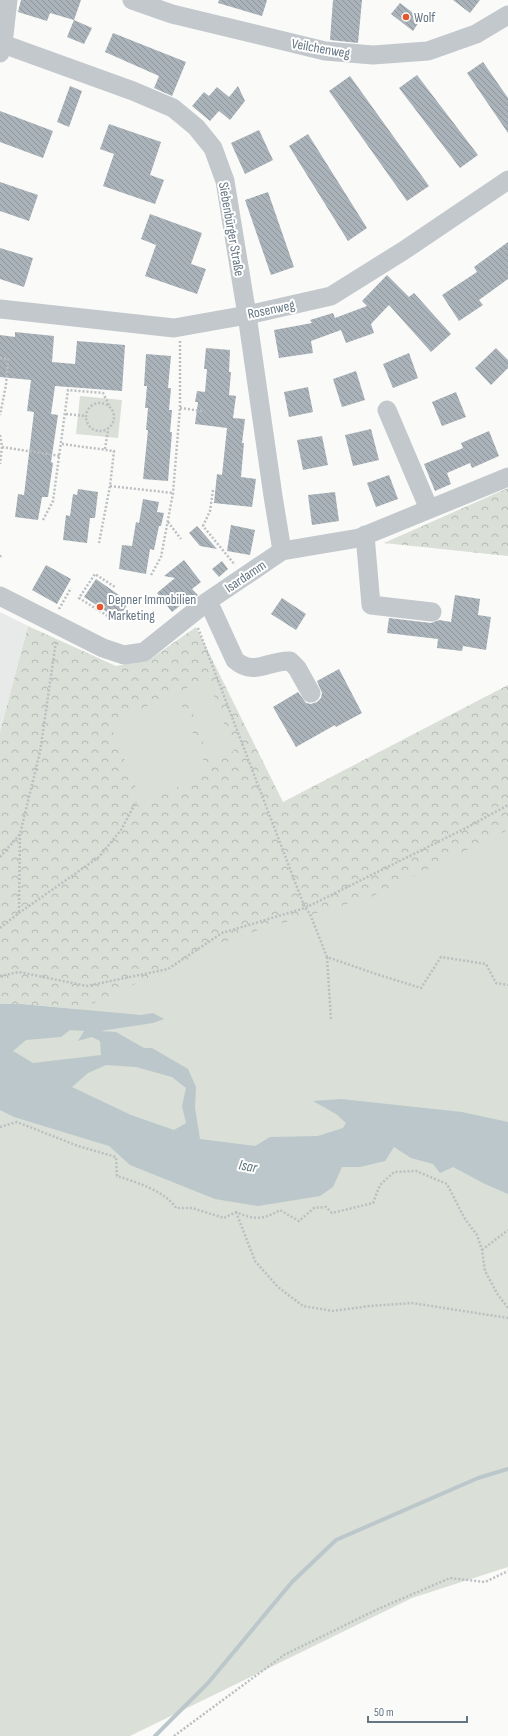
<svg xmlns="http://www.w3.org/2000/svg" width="508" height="1736" viewBox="0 0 508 1736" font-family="'Sofia Sans Condensed',sans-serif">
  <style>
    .built { fill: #e8e9e9 }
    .forest { fill: url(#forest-crowns) }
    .park { fill: #dadfd7 }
    .water { fill: #bbc7cb; fill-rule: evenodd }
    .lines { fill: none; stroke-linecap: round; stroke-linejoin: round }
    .stream { stroke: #bbc7cb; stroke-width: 4 }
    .building { fill: url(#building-back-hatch) }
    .path { stroke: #bbbfc2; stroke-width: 2.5; stroke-dasharray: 2 2; stroke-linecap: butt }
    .minor { stroke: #c3c8cc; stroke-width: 19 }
    .poi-dot { fill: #e4572e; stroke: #fff; stroke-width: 1.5 }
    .labels { text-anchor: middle; stroke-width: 4; stroke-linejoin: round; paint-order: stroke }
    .poi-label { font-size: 14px; fill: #657683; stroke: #fff; text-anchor: start }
    .street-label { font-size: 14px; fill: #657683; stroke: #fff }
    .water-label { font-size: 15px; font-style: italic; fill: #60757c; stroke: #fff }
  </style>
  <defs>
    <pattern id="forest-crowns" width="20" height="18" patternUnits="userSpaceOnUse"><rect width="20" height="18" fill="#dadfd7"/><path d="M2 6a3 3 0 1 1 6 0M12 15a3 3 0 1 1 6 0" fill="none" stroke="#b4b9b4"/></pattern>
    <pattern id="building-back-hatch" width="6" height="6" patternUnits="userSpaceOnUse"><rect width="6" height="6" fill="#aab3b9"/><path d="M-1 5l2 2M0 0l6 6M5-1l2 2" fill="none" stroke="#8e969c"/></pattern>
  </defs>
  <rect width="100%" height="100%" fill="#fafaf8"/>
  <!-- built -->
  <path class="built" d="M0,612L28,626L0,732Z"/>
  <!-- forest -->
  <path class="forest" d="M508,488V556L384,543Z
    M28,626L116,666L149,660L196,627L283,802L508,685V1073L141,1015L22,1004H0V732Z"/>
  <!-- park -->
  <path class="park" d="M80,396L122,400L118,438L76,434Z
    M208,680L234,751L210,760L184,689Z
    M177,694L209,774L142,802L109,722Z
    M508,830V1567L412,1598L130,1736H0V1016L68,1015L239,936L371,897Z"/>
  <!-- water -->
  <path class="water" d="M0,1004H22L141,1015L153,1013L164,1019L153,1023L100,1031L116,1032L144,1048H152L188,1069L196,1087L195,1108L200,1139L255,1146L270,1137L318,1136L343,1128L346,1123L336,1114L313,1101L341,1099L462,1112L508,1122V1194L485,1184L453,1167L440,1173L433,1164L411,1158L394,1147L385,1161L360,1167H342L333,1187L320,1196L258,1206L215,1199L130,1165L109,1146L14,1117L0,1110ZM70,1030L84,1031L78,1041L92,1037L100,1041L101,1055L33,1063L13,1051L26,1040L61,1037ZM106,1065L136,1067L172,1077L186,1088L182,1106L186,1123L174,1130L131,1115L72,1087L88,1073Z"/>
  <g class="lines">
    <!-- stream -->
    <path class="stream" d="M155,1736L208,1683L292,1582L336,1540L478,1478L508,1469"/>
  </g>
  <!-- building -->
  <path class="building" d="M21,0H81L74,20L50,13L47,21L18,12Z
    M219,0H267L262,16L218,3Z
    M333,0H362L358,43L330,40Z
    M453,0H480L470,13Z
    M400,3L421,19L413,31L391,14Z
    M74,20L92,28L84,44L67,37Z
    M113,33L186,62L172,96L154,88L159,76L105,52Z
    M483,62L508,98V133L467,73Z
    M417,75L478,155L460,168L399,88Z
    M350,76L429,186L407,201L329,91Z
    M70,86L82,91L69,127L57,122Z
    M238,86L245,101L230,120L219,111L210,121L192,106L204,92L209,96L217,87L229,97Z
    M0,111L53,131L43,158L0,142Z
    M109,124L161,142L150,175L164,180L155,204L103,186L114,154L100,149Z
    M259,130L273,160L245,174L231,143Z
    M308,134L367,228L348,241L289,146Z
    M0,182L38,195L29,221L0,211Z
    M268,192L294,267L271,275L245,200Z
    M150,214L202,233L191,264L206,269L197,294L145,276L156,245L141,239Z
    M508,242V279L479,300L483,305L459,321L442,295L477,272L474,267Z
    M0,248L33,258L24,287L0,279Z
    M387,275L409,297L414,293L451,334L431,352L389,305L371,324L374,333L346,343L341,330L311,341L313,353L279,358L274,330L312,323L310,320L333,313L335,318L367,306L362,301Z
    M15,332L54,336L52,362L75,364L77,341L125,345L122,391L55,386L51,414L58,415L51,462L53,463L48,497H42L38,520L15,517L18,494L24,495L34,412L27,411L31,380L0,377V335L15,337Z
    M206,348L230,350L229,372H231L229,395L236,396L233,418L245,419L242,443H244L241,477L256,479L252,507L214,503L217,474L222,475L227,428L195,424L198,402H195L197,391L205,392L207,369H204Z
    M496,348L508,360V368L491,385L475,368Z
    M409,353L418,378L393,388L383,364Z
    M146,354L171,356L168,388H171L169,410H172L170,432H172L168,481L143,479L148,430H146L148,408H145L147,386H144Z
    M356,371L365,400L342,407L333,379Z
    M308,387L313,412L289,417L284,392Z
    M456,392L466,417L442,426L432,402Z
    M371,429L379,460L353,466L345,435Z
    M489,431L499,456L472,468L470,463L447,473L451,484L435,491L424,464L463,448L461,443Z
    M322,436L328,465L303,470L297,440Z
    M389,475L398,499L376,507L367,483Z
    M78,489L98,492L95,518H90L87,543L63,540L66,515L70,516L73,494L77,495Z
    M335,492L339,521L312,525L308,495Z
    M143,499L159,502L157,512L164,513L161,526H159L154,550L150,549L146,574L119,569L122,545L132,546L136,522L139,523Z
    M231,525L255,530L250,555L227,551Z
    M197,526L217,549L200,546L189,533Z
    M184,560L201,582L192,589L198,595L188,603L186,601L172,612L157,593L175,578L164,576Z
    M222,561L228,569L219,577L212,569Z
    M46,565L71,579L57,604L32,590Z
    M96,579L129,602L118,619L84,597Z
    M455,595L480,599L478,615L491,617L486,650L463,646L462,651L437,648L438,639L387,633L389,618L431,623L439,620L451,622Z
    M282,598L306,614L296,630L271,614Z
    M339,669L362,713L336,727L335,725L296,747L273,707L298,692L306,703L311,704L317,702L321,698L322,693L317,681Z"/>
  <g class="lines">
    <!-- path -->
    <path class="path" d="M0,358L8,359L6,385L0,415
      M86 417a14 14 0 1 1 28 0a14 14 0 1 1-28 0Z
      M180,408L202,411
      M66,414L86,416
      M0,435L2,447L0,464
      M62,444L114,451L110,486L99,543
      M2,447L60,456
      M105,449L108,430
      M110,486L173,493
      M213,490L210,511L203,526L235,565
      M43,520L53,501L68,390L103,393L110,407
      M168,522L181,539
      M0,557L1,555
      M151,575L161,557L173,493L180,408V341
      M59,609L71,588
      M111,618L79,598L95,574L115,587
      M198,628L305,908L310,914L327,957L376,974L421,988L441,957L486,964L496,983L508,985
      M0,857L20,834L40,752L56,641
      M19,912L20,834
      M0,928L19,913L99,857L121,830L136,802
      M327,957L331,1020
      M0,976L19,972L87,986L168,969L222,933L305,908L466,828L508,805
      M0,1127L17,1122L78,1146L116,1157L117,1176C136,1182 165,1191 176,1208H192L224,1218L236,1212C254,1220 263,1220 280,1210L299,1221L314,1208L326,1207L332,1213L373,1203L380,1185L394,1172L416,1171L447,1184L465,1219L477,1235L482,1250L485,1271L498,1295L508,1308
      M236,1212L255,1261L278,1287L303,1306L333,1311L370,1306L412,1303L508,1318
      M482,1250L508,1230
      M174,1736L284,1655L378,1609L450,1578L485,1582L508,1571"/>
    <!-- minor -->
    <path class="minor" d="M132,0L172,14L325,51L373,55L428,51L476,34L508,15
      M0,43L133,91L173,108L196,127L213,148L225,181L247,315L273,496L282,551
      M0,53L3,44L8,0
      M0,309L174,328L247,315L331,296L403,251L508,180
      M387,410L429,509
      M365,535L371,605L432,612
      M0,596L103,648L124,655L144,652L208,601L282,551L359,538L508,477
      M208,601L235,660C254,677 269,660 290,661L297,668L311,693"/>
  </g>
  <!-- markers -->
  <g class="poi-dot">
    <circle cx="406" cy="17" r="4"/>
    <circle cx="100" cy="607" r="4"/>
  </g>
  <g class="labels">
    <!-- poi labels -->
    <g class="poi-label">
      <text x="414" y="22">Wolf</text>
      <text x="108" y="604">Depner Immobilien<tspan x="108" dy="16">Marketing</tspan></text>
    </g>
    <!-- street labels -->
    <g class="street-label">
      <text transform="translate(321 48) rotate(10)" y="5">Veilchenweg</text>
      <text transform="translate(232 229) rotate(80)" y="5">Siebenbürger Straße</text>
      <text transform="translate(271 309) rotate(-12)" y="5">Rosenweg</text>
      <text transform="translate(245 576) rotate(-34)" y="5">Isardamm</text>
    </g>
    <!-- water labels -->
    <g class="water-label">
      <text transform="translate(248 1166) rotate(10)" y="5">Isar</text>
    </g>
  </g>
  <!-- scale -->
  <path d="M368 1716v6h99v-6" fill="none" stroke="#657683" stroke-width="2"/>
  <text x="374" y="1716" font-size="12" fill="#657683" stroke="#ffffff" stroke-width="3" paint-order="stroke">50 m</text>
</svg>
